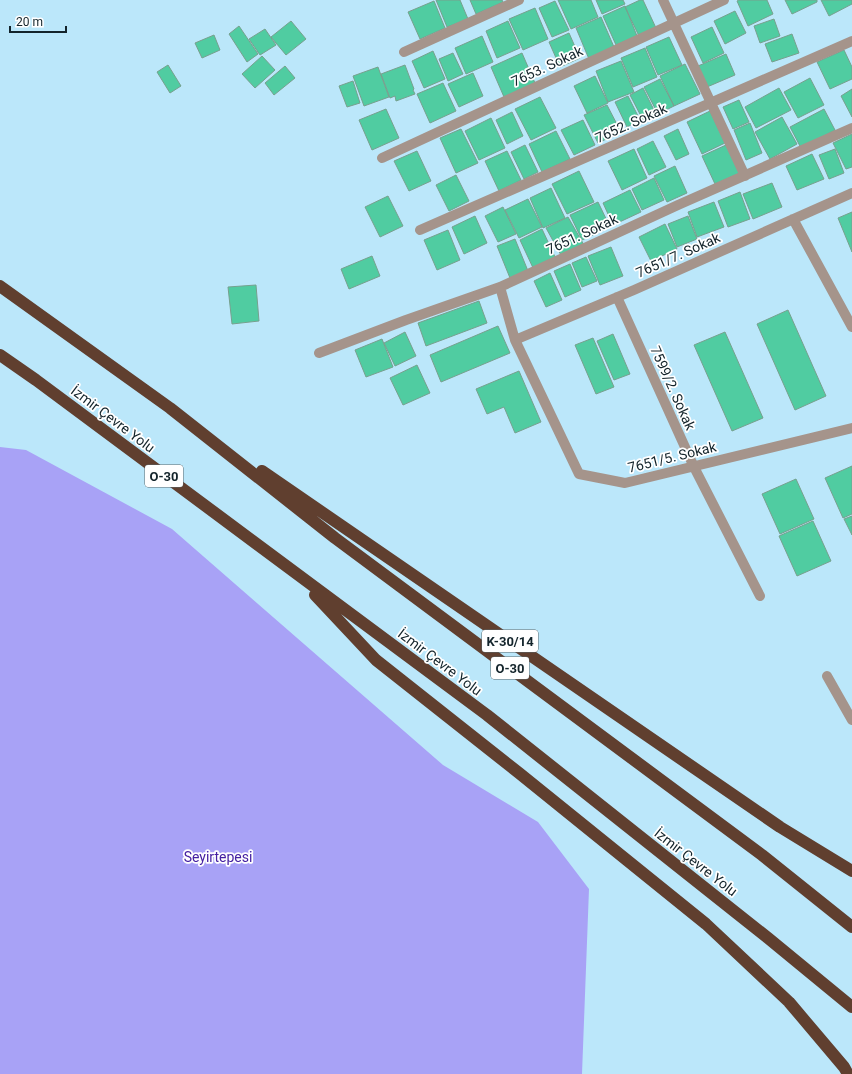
<svg xmlns="http://www.w3.org/2000/svg" width="852" height="1074" viewBox="0 0 852 1074" font-family="Roboto,sans-serif">
  <style>
    .green { fill: #a8a2f6 }
    .building { fill: #50cca1; stroke: #77a08e }
    .lines { fill: none; stroke-linecap: round; stroke-linejoin: round }
    .minor { stroke: #a5948b; stroke-width: 10 }
    .motorway { stroke: #603f2f; stroke-width: 12 }
    .labels { text-anchor: middle; stroke-width: 3.5; stroke-linejoin: round; paint-order: stroke }
    .shield { fill: #fff; stroke: #5a666b; stroke-width: 1 }
    .shield-label { font-size: 13px; font-weight: bold; fill: #13242b }
    .street-label { font-size: 14px; fill: #13242b; stroke: #fff }
    .park-label { font-size: 14px; fill: #4521a2; stroke: #fff }
  </style>
  <rect width="100%" height="100%" fill="#bbe7fa"/>
  <!-- green -->
  <path class="green" d="M0,447L26,450L172,529L443,765L538,822L589,889L582,1074H0Z"/>
  <!-- building -->
  <path class="building" d="M436,0H460L468,19L447,27Z
    M470,0H502L503,2L476,14Z
    M558,0H591L598,17L571,29Z
    M596,0H623L625,4L602,14Z
    M640,0H643L656,28L639,36L625,7Z
    M739,0H767L773,14L748,26L737,1Z
    M785,0H817V2L792,14Z
    M821,0H852V4L829,16Z
    M434,1L445,28L420,39L408,12Z
    M555,1L569,30L552,37L539,8Z
    M625,6L637,36L616,45L603,16Z
    M535,8L548,39L523,50L509,19Z
    M735,11L746,33L725,44L714,21Z
    M601,17L614,47L589,59L576,28Z
    M774,19L780,36L760,43L754,26Z
    M291,21L306,39L286,55L271,37Z
    M508,21L520,48L497,58L486,31Z
    M239,26L258,54L247,62L229,34Z
    M712,27L724,53L703,63L691,37Z
    M265,29L276,45L260,55L249,39Z
    M569,33L580,58L560,67L549,42Z
    M792,34L799,53L772,62L765,44Z
    M214,35L220,50L202,58L195,43Z
    M482,36L493,62L466,74L455,48Z
    M669,37L682,65L658,75L646,47Z
    M645,48L657,77L633,87L621,58Z
    M844,50L852,67V79L830,89L817,62Z
    M433,51L445,79L424,88L412,61Z
    M453,53L463,74L448,81L439,59Z
    M522,53L535,83L504,97L491,67Z
    M726,54L735,75L707,87L698,66Z
    M262,56L275,70L255,88L242,74Z
    M621,61L634,92L608,102L596,71Z
    M685,64L700,94L674,106L660,76Z
    M168,65L181,86L170,93L157,72Z
    M405,65L414,89L413,90L415,94L396,101L395,96L390,98L381,74Z
    M285,66L295,78L274,95L265,83Z
    M378,67L389,97L364,106L353,76Z
    M473,73L483,96L459,107L448,84Z
    M595,76L608,103L587,113L574,86Z
    M810,78L824,105L798,118L784,92Z
    M660,79L674,106L658,114L644,87Z
    M353,81L360,103L347,107L339,86Z
    M443,83L456,111L430,123L417,94Z
    M643,88L656,114L643,120L630,95Z
    M779,88L791,110L756,128L745,107Z
    M852,89V117L841,96Z
    M628,96L640,120L627,127L615,102Z
    M540,97L556,128L531,140L515,109Z
    M739,100L749,122L733,129L723,107Z
    M607,105L621,132L598,143L584,115Z
    M386,109L399,138L372,150L359,120Z
    M824,109L835,130L801,148L790,127Z
    M710,111L725,143L702,154L687,122Z
    M512,112L523,136L507,144L496,120Z
    M782,117L797,144L770,159L755,132Z
    M491,118L505,148L479,160L465,131Z
    M583,120L595,145L574,155L561,130Z
    M750,123L762,153L746,160L734,130Z
    M461,129L478,163L456,173L440,138Z
    M678,129L689,154L676,160L664,136Z
    M556,131L570,159L542,172L529,144Z
    M852,134V167L846,169L833,143Z
    M653,141L666,167L649,175L637,149Z
    M525,145L538,172L524,179L511,152Z
    M726,145L740,173L715,184L702,156Z
    M634,149L647,178L622,190L608,161Z
    M835,149L844,173L829,179L819,155Z
    M417,151L431,181L409,191L394,161Z
    M507,151L521,180L499,191L485,161Z
    M812,154L824,179L797,190L786,166Z
    M675,166L687,193L667,202L654,176Z
    M579,171L594,202L567,214L552,184Z
    M456,175L469,201L449,211L436,185Z
    M654,178L664,200L642,210L632,189Z
    M772,183L782,207L753,219L743,194Z
    M551,188L565,218L543,228L530,198Z
    M630,190L641,212L613,225L603,203Z
    M740,192L750,219L728,227L718,201Z
    M388,196L403,226L380,237L365,207Z
    M528,199L542,227L519,238L505,210Z
    M598,202L610,227L582,240L570,215Z
    M714,202L724,227L697,237L688,212Z
    M503,207L516,234L498,242L485,216Z
    M852,212V252L838,218Z
    M475,216L487,243L464,254L452,227Z
    M688,216L697,239L677,247L668,224Z
    M568,217L584,245L562,257L546,228Z
    M665,224L677,249L651,261L639,237Z
    M542,229L556,259L534,270L520,240Z
    M448,230L460,260L437,270L424,240Z
    M515,239L528,271L510,278L497,246Z
    M611,247L623,276L600,285L588,256Z
    M372,256L380,276L349,289L341,269Z
    M586,257L597,281L582,287L572,263Z
    M570,264L581,290L565,297L554,271Z
    M550,273L562,300L546,307L534,281Z
    M256,285L259,321L232,324L228,287Z
    M479,301L487,323L426,346L418,323Z
    M788,310L826,396L795,410L757,324Z
    M498,326L510,353L441,382L430,355Z
    M405,332L416,356L395,366L384,343Z
    M725,332L763,418L732,431L694,345Z
    M613,334L630,374L614,380L597,341Z
    M593,338L614,387L596,394L575,345Z
    M382,339L393,367L366,377L355,350Z
    M417,365L430,393L403,405L390,378Z
    M519,371L541,422L515,433L504,407L487,414L476,389Z
    M852,466V514L843,518L825,478Z
    M796,479L814,519L780,534L762,494Z
    M852,516V535L844,519Z
    M813,521L831,561L797,576L779,536Z"/>
  <g class="lines">
    <!-- minor -->
    <path class="minor" d="M663,0L745,176
      M404,52L519,0
      M382,158L724,0
      M793,219L852,327
      M420,230L852,41
      M500,287L515,340L579,474L625,483L852,428
      M617,297L694,467L760,596
      M515,340L634,290L852,193
      M319,353L406,320L500,287L678,205L852,128
      M827,676L852,720"/>
    <!-- motorway -->
    <path class="motorway" d="M0,286L170,408L335,538L762,855L852,927
      M0,355L36,380L487,715L768,938L852,1007
      M262,471L780,827L852,871
      M315,595L376,660L519,773L706,924L789,1002L844,1067L848,1074"/>
  </g>
  <g class="labels">
    <!-- shield labels -->
    <g class="shield">
      <rect x="145" y="465" width="38" height="22" rx="3"/>
      <rect x="482" y="630" width="56" height="22" rx="3"/>
      <rect x="491" y="657" width="38" height="22" rx="3"/>
    </g>
    <g class="shield-label">
      <text x="164" y="481">O-30</text>
      <text x="510" y="646">K-30/14</text>
      <text x="510" y="673">O-30</text>
    </g>
    <!-- street labels -->
    <g class="street-label">
      <text transform="translate(547 66) rotate(-25)" y="5">7653. Sokak</text>
      <text transform="translate(631 123) rotate(-24)" y="5">7652. Sokak</text>
      <text transform="translate(582 234) rotate(-25)" y="5">7651. Sokak</text>
      <text transform="translate(678 255) rotate(-24)" y="5">7651/7. Sokak</text>
      <text transform="translate(673 388) rotate(66)" y="5">7599/2. Sokak</text>
      <text transform="translate(113 419) rotate(37)" y="5">İzmir Çevre Yolu</text>
      <text transform="translate(672 457) rotate(-14)" y="5">7651/5. Sokak</text>
      <text transform="translate(440 662) rotate(37)" y="5">İzmir Çevre Yolu</text>
      <text transform="translate(696 862) rotate(38)" y="5">İzmir Çevre Yolu</text>
    </g>
    <!-- park labels -->
    <g class="park-label">
      <text x="218" y="862">Seyirtepesi</text>
    </g>
  </g>
  <!-- scale -->
  <path d="M10 26v6h56v-6" fill="none" stroke="#13242b" stroke-width="2"/>
  <text x="16" y="26" font-size="12" fill="#13242b" stroke="#ffffff" stroke-width="3" paint-order="stroke">20 m</text>
</svg>
